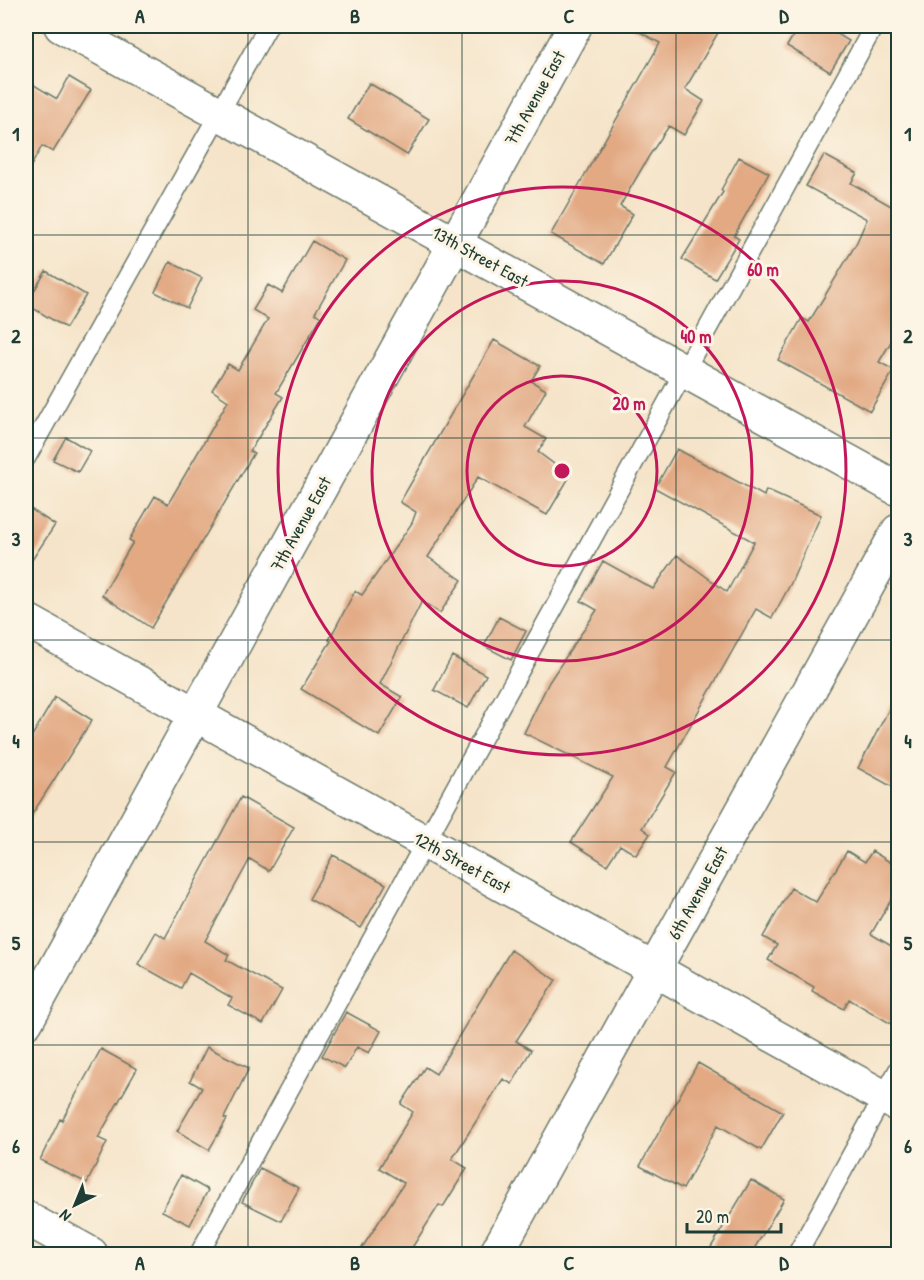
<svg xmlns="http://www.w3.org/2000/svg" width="924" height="1280" viewBox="0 0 924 1280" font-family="'Patrick Hand',sans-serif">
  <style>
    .building { fill: #e2a983 }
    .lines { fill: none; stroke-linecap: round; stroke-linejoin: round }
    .service-casing { stroke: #6a7768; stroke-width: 21 }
    .minor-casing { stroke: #6a7768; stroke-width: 36 }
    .tertiary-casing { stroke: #6a7768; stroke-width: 36 }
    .service { stroke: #fff; stroke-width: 18 }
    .minor { stroke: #fff; stroke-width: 33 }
    .tertiary { stroke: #fff; stroke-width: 33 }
    .grid { fill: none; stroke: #1f3d34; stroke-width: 1.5; stroke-opacity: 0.55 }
    .ring { fill: none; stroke: #c2185b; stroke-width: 3 }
    .labels { text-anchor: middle; stroke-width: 6; stroke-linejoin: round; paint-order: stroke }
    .street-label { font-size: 18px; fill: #1f3d34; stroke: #fcf5e5 }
    .centre { fill: #c2185b; stroke: #fcf5e5; stroke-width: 3 }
    .ring-label { font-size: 18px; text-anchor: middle; font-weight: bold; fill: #c2185b; stroke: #fcf5e5; stroke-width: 6; stroke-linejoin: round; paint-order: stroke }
    .neatline { fill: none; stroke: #1f3d34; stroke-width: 2 }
    .grid-label { font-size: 20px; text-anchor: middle; font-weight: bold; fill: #1f3d34 }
  </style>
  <rect width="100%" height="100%" fill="#fcf5e5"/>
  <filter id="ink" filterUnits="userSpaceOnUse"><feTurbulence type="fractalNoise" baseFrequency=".0167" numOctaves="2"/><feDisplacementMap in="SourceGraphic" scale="12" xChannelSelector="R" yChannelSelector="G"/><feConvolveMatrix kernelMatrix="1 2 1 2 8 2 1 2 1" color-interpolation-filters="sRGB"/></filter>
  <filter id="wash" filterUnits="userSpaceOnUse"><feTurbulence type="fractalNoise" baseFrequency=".008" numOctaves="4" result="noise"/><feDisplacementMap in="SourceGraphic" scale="24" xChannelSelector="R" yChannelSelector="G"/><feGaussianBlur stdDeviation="1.35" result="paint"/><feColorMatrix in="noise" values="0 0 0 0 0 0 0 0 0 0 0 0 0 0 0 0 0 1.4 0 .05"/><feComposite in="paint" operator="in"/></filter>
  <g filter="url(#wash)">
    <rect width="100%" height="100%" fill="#f5e4c9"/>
    <g id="blocks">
      <!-- building -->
      <path class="building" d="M629,26H722L685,89L704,101L684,135L669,126L649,156L620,206L633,214L604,264L551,234L660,43Z
        M799,26H824L849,41L830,72L787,46Z
        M69,77L91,90L53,152L42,146L26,175V80L57,99Z
        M369,83L429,119L407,155L348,119Z
        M824,155L857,173L851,183L898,210V330L879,362L894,370L870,411L778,360L802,318L809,322L856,244L867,219L806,186Z
        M739,157L769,173L734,236L739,239L715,279L682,259L723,192L721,190Z
        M312,241L345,260L315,313L321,317L276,393L283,397L250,451L254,453L151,628L102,595L133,542L129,540L155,496L168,504L228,401L212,390L228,364L238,370L268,319L253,310L268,285L282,293Z
        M170,262L202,278L187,308L155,292Z
        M46,271L86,295L66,328L26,304Z
        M494,340L540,366L531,381L546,390L525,427L546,439L538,452L570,476L547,515L478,477L428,557L462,580L440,613L422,601L380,684L402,697L379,736L301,689L331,641L329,640L355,591L362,595L412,523L416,512L400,502Z
        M66,437L90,451L78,472L53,460Z
        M677,449L764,496L766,490L821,515L791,583L772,618L756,609L667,767L676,772L642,828L650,834L636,855L620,845L607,865L571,842L613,777L524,733L549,682L597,610L581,601L603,561L653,589L677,555L727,592L754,542L655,488Z
        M26,506L55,525L26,569Z
        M499,617L526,631L511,660L484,646Z
        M452,656L486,675L468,708L434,690Z
        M898,692V790L858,768Z
        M55,697L92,720L26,824V746Z
        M241,797L294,827L269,871L250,859L205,941L229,955L226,960L282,990L263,1024L228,1005L232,998L189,973L181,988L138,964L156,932L165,938Z
        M847,851L865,862L872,851L898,867V888L871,934L898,950V1028L849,999L844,1009L812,991L814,987L768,960L777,945L763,937L791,888L816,902Z
        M333,855L386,884L361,928L309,899Z
        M511,950L556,980L516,1041L531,1050L512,1084L503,1079L452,1159L467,1168L443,1207L439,1205L408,1254H358L404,1183L379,1168L413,1112L401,1104L425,1067L436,1074Z
        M346,1012L381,1031L369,1053L357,1047L345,1068L322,1056Z
        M207,1047L249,1068L224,1118L227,1119L209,1150L177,1131L202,1088L190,1081Z
        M101,1049L137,1069L98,1138L107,1142L87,1183L40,1160L60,1119L62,1120Z
        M698,1063L783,1112L761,1150L718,1125L683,1189L640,1166Z
        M260,1168L299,1188L281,1221L242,1202Z
        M181,1175L208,1190L190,1225L162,1211Z
        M751,1180L784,1199L751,1254H707Z"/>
    </g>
  </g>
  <g filter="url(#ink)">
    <use href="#blocks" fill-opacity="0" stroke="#6a7768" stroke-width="1.5"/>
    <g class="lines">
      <!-- service casing -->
      <g class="service-casing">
        <path id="service" d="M26,458L268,26
          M199,1254L874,26
          M797,1254L898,1070"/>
      </g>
      <!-- minor casing -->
      <g class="minor-casing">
        <path id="minor" d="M61,26L898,489
          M26,620L898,1105
          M26,1022L575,26
          M496,1254L898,531"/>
      </g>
      <!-- tertiary casing -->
      <g class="tertiary-casing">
        <path id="tertiary" d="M26,1218L91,1254"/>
      </g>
      <!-- service -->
      <use href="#service" class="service"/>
      <!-- minor -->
      <use href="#minor" class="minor"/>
      <!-- tertiary -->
      <use href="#tertiary" class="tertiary"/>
    </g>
  </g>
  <!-- grid -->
  <path class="grid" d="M248,26V1254M462,26V1254M676,26V1254M26,235H898M26,438H898M26,640H898M26,842H898M26,1045H898"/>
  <!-- distance rings -->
  <g class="ring">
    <circle cx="562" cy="471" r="95"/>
    <circle cx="562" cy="471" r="190"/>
    <circle cx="562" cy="471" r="284"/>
  </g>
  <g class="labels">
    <!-- street labels -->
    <g class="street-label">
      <text transform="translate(535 98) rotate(-61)" y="6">7th Avenue East</text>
      <text transform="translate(480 257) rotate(29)" y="6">13th Street East</text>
      <text transform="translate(301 524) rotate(-61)" y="6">7th Avenue East</text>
      <text transform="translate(462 863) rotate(29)" y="6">12th Street East</text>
      <text transform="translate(698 893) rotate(-61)" y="6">6th Avenue East</text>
    </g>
  </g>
  <circle cx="562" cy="471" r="9" class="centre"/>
  <g class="ring-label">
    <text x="763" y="276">60 m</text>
    <text x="696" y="343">40 m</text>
    <text x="629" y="410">20 m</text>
  </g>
  <!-- margin -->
  <rect width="924" height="1280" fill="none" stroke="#fcf5e5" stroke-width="66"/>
  <!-- north arrow -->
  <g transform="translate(75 1205) rotate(223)" stroke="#fcf5e5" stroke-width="4.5" paint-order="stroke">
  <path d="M0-4.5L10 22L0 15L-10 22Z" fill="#1f3d34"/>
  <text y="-9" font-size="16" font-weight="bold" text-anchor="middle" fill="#1f3d34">N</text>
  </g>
  <!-- scale -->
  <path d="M687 1223v9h94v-9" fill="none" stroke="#1f3d34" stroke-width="3"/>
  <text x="696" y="1223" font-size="18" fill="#1f3d34" stroke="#fcf5e5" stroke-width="4.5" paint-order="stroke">20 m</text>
  <rect x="33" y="33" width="858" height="1214" class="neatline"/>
  <g class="grid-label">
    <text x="140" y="23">A</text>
    <text x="355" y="23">B</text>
    <text x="569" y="23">C</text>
    <text x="784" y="23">D</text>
    <text x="16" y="141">1</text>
    <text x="908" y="141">1</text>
    <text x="16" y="343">2</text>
    <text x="908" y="343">2</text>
    <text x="16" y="546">3</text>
    <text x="908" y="546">3</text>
    <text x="16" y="748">4</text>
    <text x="908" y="748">4</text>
    <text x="16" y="950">5</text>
    <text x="908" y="950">5</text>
    <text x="16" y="1153">6</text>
    <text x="908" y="1153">6</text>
    <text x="140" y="1270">A</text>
    <text x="355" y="1270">B</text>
    <text x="569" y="1270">C</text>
    <text x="784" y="1270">D</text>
  </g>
</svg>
